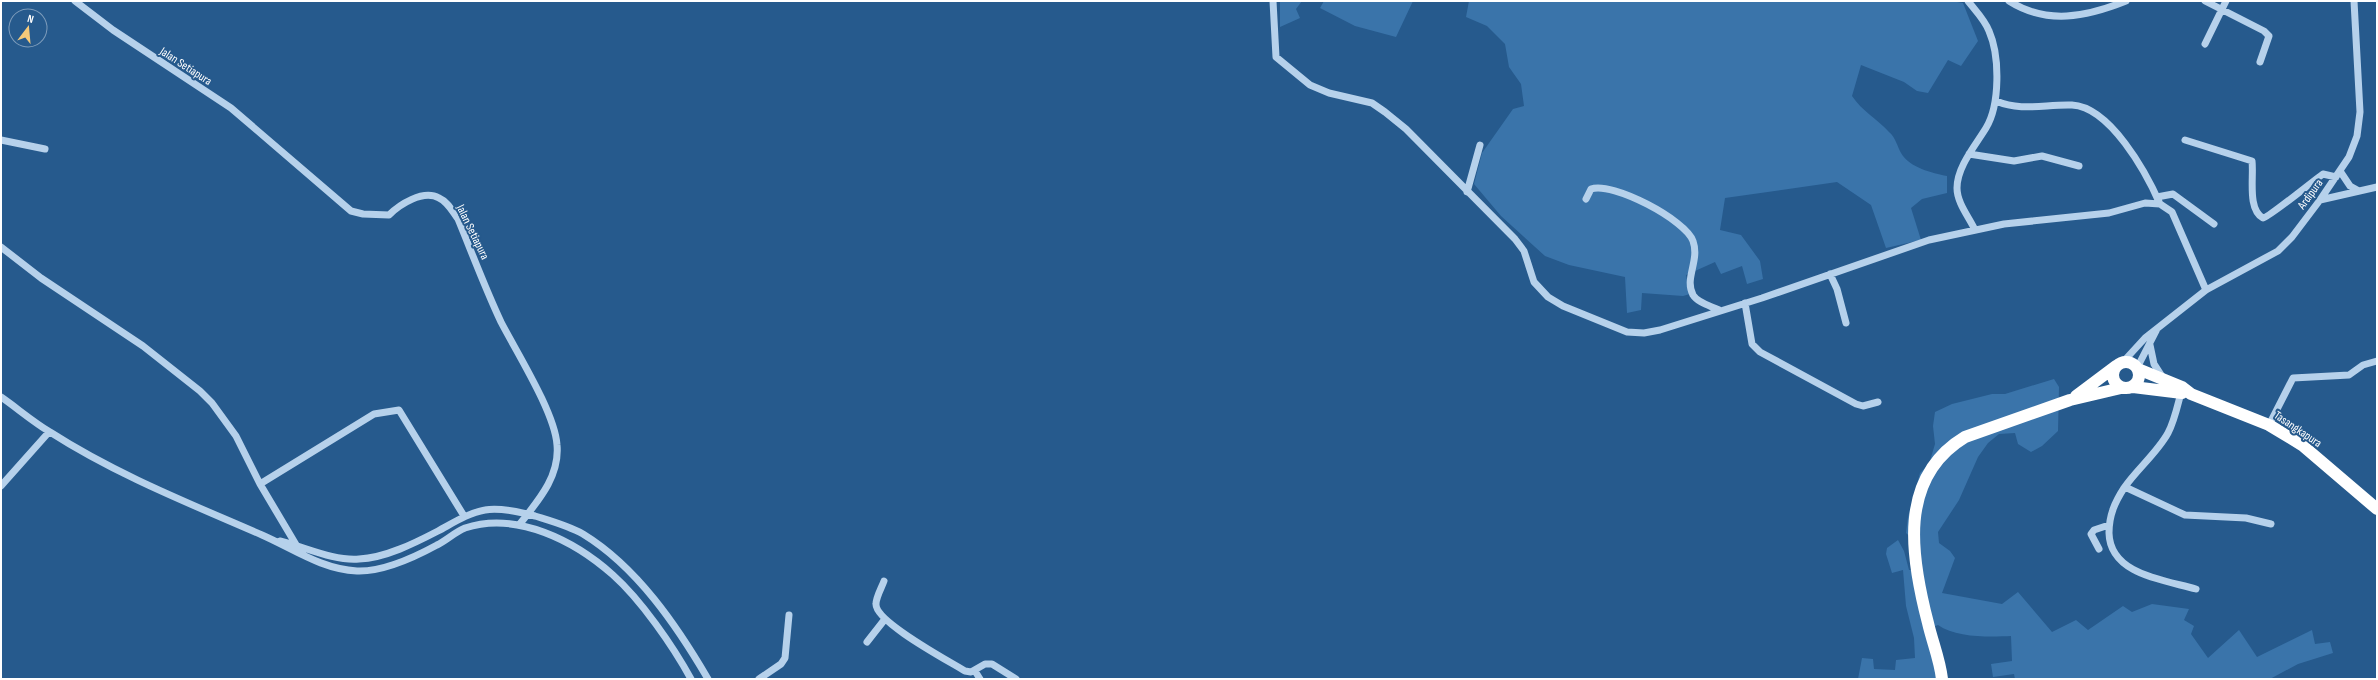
<svg xmlns="http://www.w3.org/2000/svg" width="2378" height="680" viewBox="0 0 2378 680" font-family="'Sofia Sans Condensed',sans-serif">
  <style>
    .green { fill: #3a74aa }
    .lines { fill: none; stroke-linecap: round; stroke-linejoin: round }
    .minor { stroke: #b6d1eb; stroke-width: 7 }
    .highway { stroke: #fff; stroke-width: 12 }
    .labels { text-anchor: middle; stroke-width: 4; stroke-linejoin: round; paint-order: stroke }
    .street-label { font-size: 12px; fill: #fff; stroke: #265a8d }
  </style>
  <rect width="100%" height="100%" fill="#265a8d"/>
  <!-- green -->
  <path class="green" d="M1280,1H1302L1296,9L1300,18L1280,27Z
    M1324,1H1413L1396,37L1355,26L1320,8Z
    M1469,1H1951L1963,3L1978,41L1961,66L1948,60L1928,93L1917,91L1904,82L1861,65L1852,96C1862,111 1877,119 1889,132C1896,138 1897,146 1901,153C1910,168 1932,173 1947,176V193L1922,199L1911,208L1921,240L1886,248L1871,205L1837,182L1725,198L1720,230L1741,235L1760,261L1763,279L1747,284L1742,266L1721,274L1715,262L1686,275L1690,294L1683,296L1642,293L1641,310L1627,313L1625,277L1569,265L1545,256L1501,216L1474,184L1482,153L1513,109L1524,106L1521,84L1509,67L1505,44L1487,26L1466,17Z
    M2054,379L2059,387L2058,431L2042,446L2031,452L2018,444L2015,433L1999,434L1988,443L1978,457L1959,500L1938,532L1939,543L1950,551L1955,558L1942,593L2002,604L2018,592L2052,632L2076,620L2088,630L2123,606L2132,612L2152,604L2189,609L2184,620L2194,626L2191,634L2208,658L2239,630L2257,657L2312,630L2315,644L2330,642L2333,653L2298,664L2270,679H2015L2014,674L1993,677L1991,664L2012,661L2011,636C1990,637 1956,638 1938,625L1928,629L1940,679H1858L1862,658L1873,659L1874,669L1895,670L1896,660L1915,658L1914,638L1906,606L1903,570L1892,573L1886,554L1887,548L1898,540L1904,551L1909,570H1919L1920,546L1906,533L1908,517L1920,473L1929,464L1935,444L1933,426L1935,412L1952,404L1992,394H2005Z"/>
  <g class="lines">
    <!-- minor -->
    <path class="minor" d="M75,1L113,30L231,108L351,211L363,214L389,215C399,205 423,189 439,198C448,202 452,211 458,219C472,253 485,288 501,322C517,353 555,413 557,445C560,477 537,502 519,525
      M1273,1L1276,57L1310,85L1329,93L1372,103L1385,112L1406,129L1515,239L1524,251L1534,282L1548,297L1563,306L1627,332L1644,333L1660,330L1762,298L1929,240L2004,224L2109,213L2145,203L2160,204L2172,212L2206,290
      M1968,1C1975,10 1985,20 1989,31C2000,56 2000,105 1986,128C1975,146 1957,167 1957,188C1957,203 1969,217 1975,230
      M2009,1C2047,25 2086,17 2126,1
      M2205,1L2264,31L2269,36L2260,62
      M2205,44L2226,1
      M1996,101C2022,112 2045,104 2072,105C2110,107 2146,172 2160,204
      M1,140L45,149
      M2185,140L2252,161C2254,177 2247,209 2263,218C2268,218 2313,181 2323,174L2336,177
      M1969,154L2014,161L2042,156L2079,166
      M2340,171L2350,186L2359,191
      M1467,192L1480,145
      M2157,197L2173,194L2214,224
      M1586,199L1591,189C1612,181 1686,220 1693,241C1700,261 1684,278 1693,295C1698,303 1711,306 1719,310
      M2320,200L2377,187
      M1,247L41,278L143,346L200,391L212,403L236,436L260,484L298,548
      M1830,274L1837,289L1846,323
      M1745,303L1752,344L1760,352L1856,404L1863,406L1878,402
      M2150,345L2154,364L2163,378
      M2123,362L2145,338L2206,290L2278,251L2292,237L2320,200L2349,157L2357,136L2360,112L2354,1
      M2137,368L2156,331
      M2182,389C2178,403 2175,420 2168,433C2157,453 2137,469 2124,488C2115,502 2109,515 2109,533C2110,575 2165,580 2196,589
      M1,397C17,408 33,422 50,432C117,475 191,504 262,535C294,549 321,569 357,571C383,572 415,557 437,545C447,540 455,532 465,528C517,511 575,541 613,575C641,600 673,646 691,679
      M2269,425L2293,378L2349,375L2363,365L2377,361
      M260,484L374,414L399,410L464,516
      M1,486L49,432
      M2125,487L2185,515L2246,518L2271,524
      M280,541C305,547 333,561 359,559C385,558 415,543 438,531C453,523 468,513 485,510C500,507 520,512 535,516C551,521 569,526 583,534C637,567 677,626 708,679
      M2099,549L2091,534L2094,530L2109,525
      M884,581C882,587 876,597 876,604C875,622 949,661 965,671L971,672L985,664H992L1016,679
      M867,642L885,619
      M975,671L980,679
      M759,679L781,664L785,658L789,615"/>
    <!-- highway -->
    <path class="highway" d="M2113 375a13 13 0 1 1 26 0a13 13 0 1 1-26 0Z
      M2138,369L2182,387L2191,394L2269,425L2302,445L2377,509
      M2133,387L2182,393
      M2076,396L2116,366
      M1942,679C1940,660 1932,641 1928,623C1911,558 1897,478 1965,437L2070,400L2121,388"/>
  </g>
  <g class="labels">
    <!-- street labels -->
    <g class="street-label">
      <text transform="translate(186 66) rotate(33)" y="4">Jalan Setiapura</text>
      <text transform="translate(2310 194) rotate(-54)" y="4">Ardipura</text>
      <text transform="translate(473 232) rotate(64)" y="4">Jalan Setiapura</text>
      <text transform="translate(2298 429) rotate(34)" y="4">Tasangkapura</text>
    </g>
  </g>
  <!-- border -->
  <rect width="2378" height="680" fill="none" stroke="#ffffff" stroke-width="4"/>
  <!-- north arrow -->
  <g transform="translate(28 28) rotate(16)"><circle r="19" fill="#265a8d" stroke="#7d9cbb"/>
  <path d="M0-3L7 15L0 10L-7 15Z" fill="#f4c97a"/>
  <text y="-6" font-size="11" font-weight="bold" text-anchor="middle" fill="#ffffff">N</text>
  </g>
</svg>
